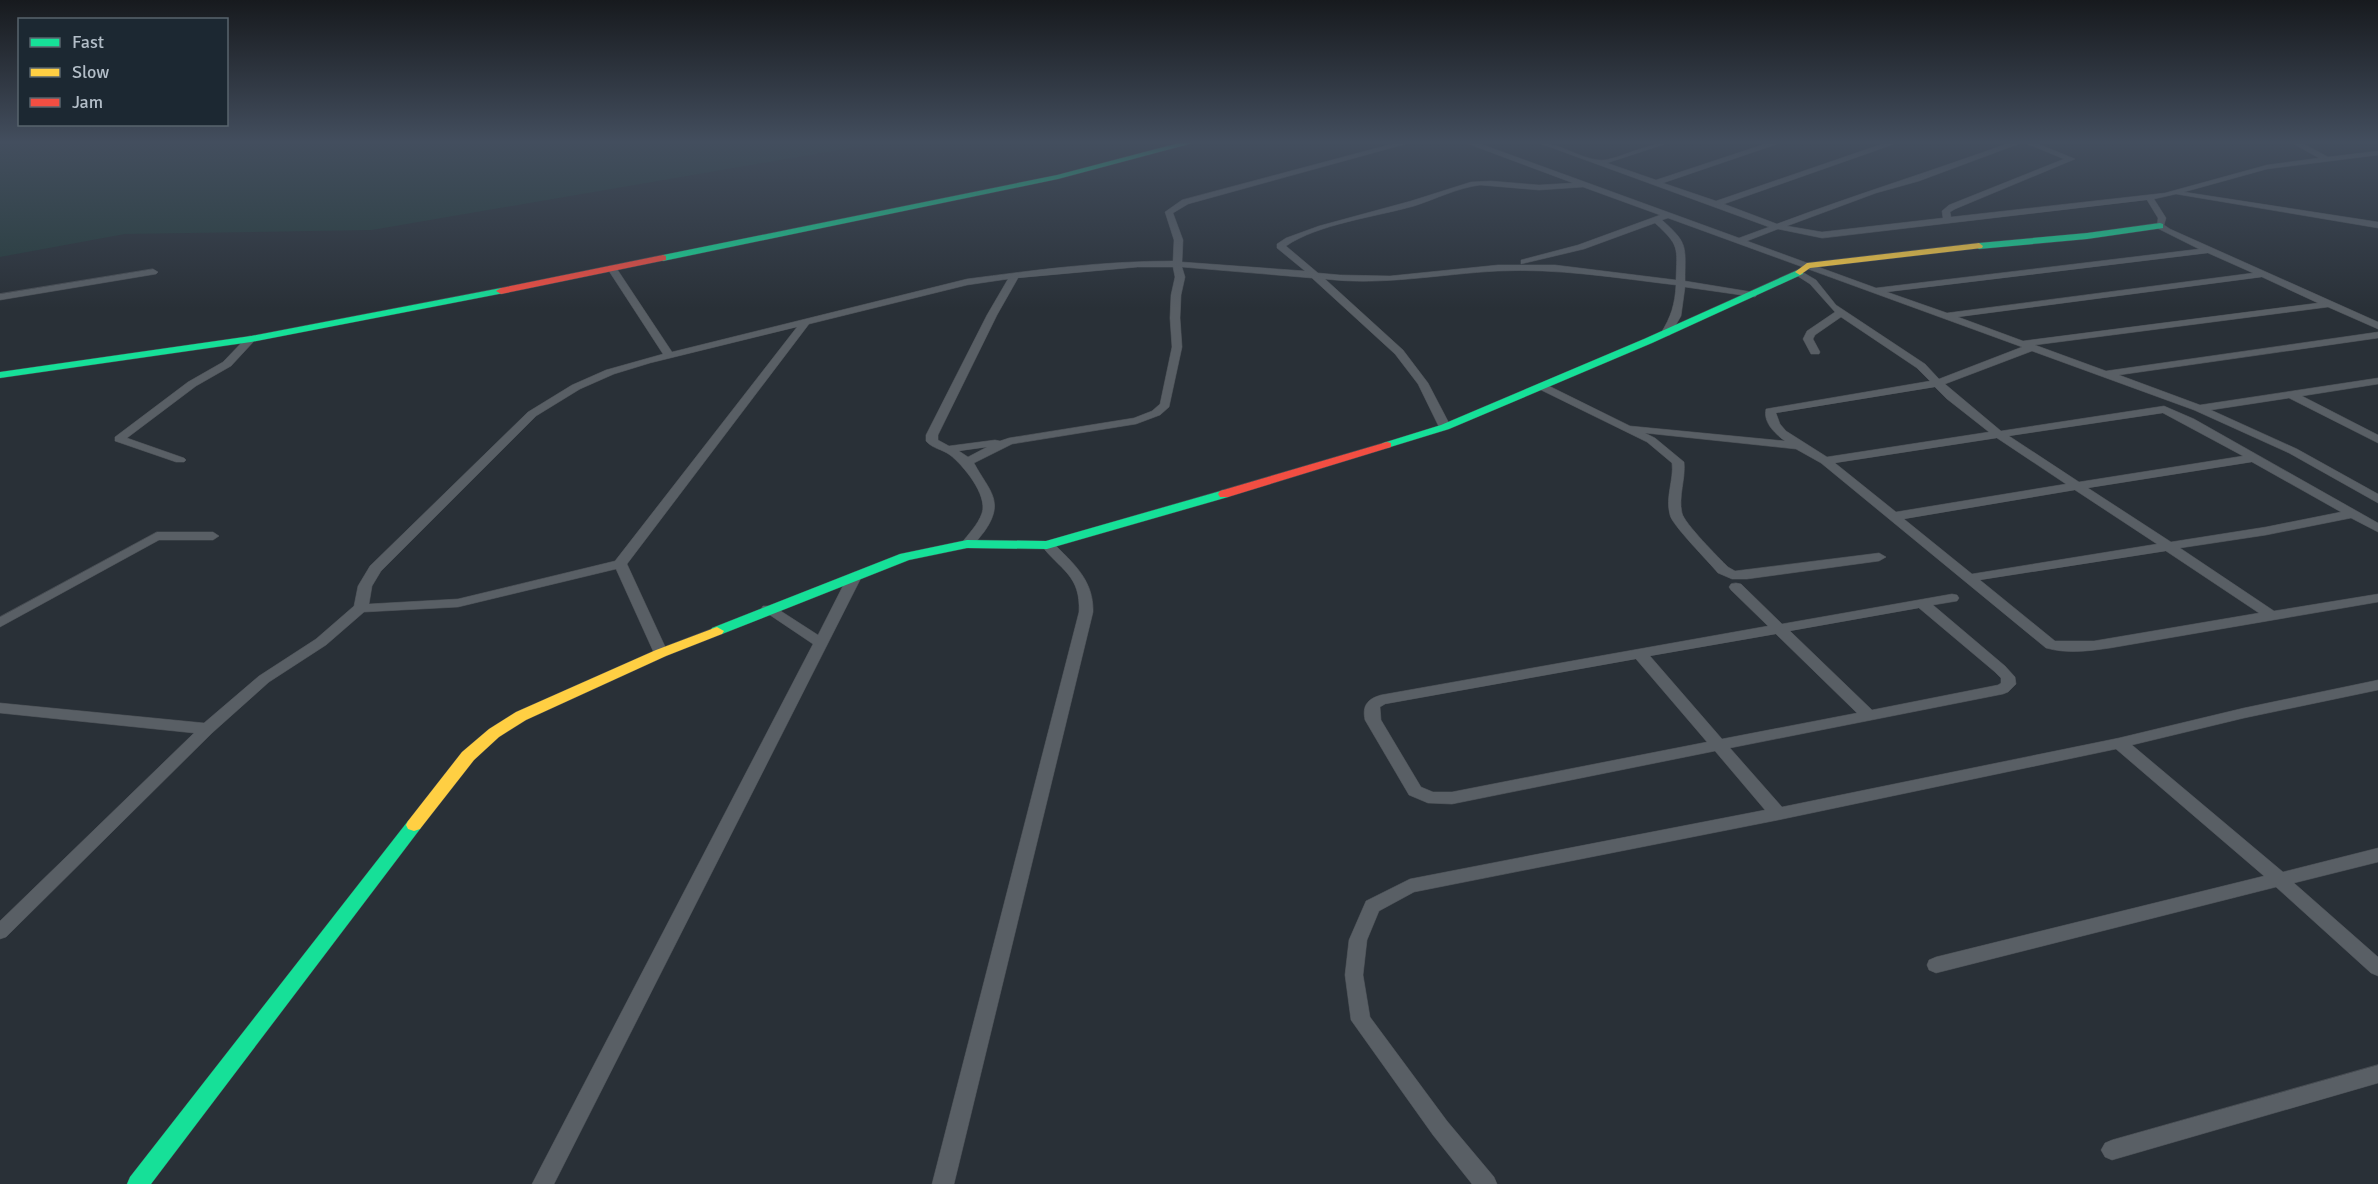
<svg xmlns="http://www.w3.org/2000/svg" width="2378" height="1184" viewBox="0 0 2378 1184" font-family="Signika,sans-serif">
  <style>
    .green { fill: #263c3c }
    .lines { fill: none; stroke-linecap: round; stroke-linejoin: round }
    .street-casing { stroke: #474c52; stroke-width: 1 }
    .fast-casing { stroke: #474c52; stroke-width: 1 }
    .slow-casing { stroke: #474c52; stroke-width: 1 }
    .jam-casing { stroke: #474c52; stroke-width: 1 }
    .street { fill: #595f65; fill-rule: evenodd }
    .fast { fill: #16e098; fill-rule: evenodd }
    .slow { fill: #ffcf43; fill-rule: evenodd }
    .jam { fill: #f24e42; fill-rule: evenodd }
  </style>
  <rect width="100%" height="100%" fill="#293037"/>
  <!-- green -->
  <path class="green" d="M0,143H880L372,230L125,234L0,257Z"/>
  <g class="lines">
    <!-- street casing -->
    <g class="street-casing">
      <path id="street" d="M1396,143H1409L1188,204L1173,213L1183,240L1182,262L1305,271L1277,248V244L1286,238L1319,226L1411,201L1471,182L1491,181L1539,185L1573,183L1466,143H1478L1739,238L1769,227L1539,143C1561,143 1578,158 1599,160C1613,162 1646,143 1668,143L1607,163L1656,180L1768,143H1780L1663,183L1716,201L1885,143H1897L1724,204L1777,224C1854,195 1932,171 2009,143H2021L1919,181L1876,193L1787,226L1822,232L1943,218L1942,211L1949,205L2064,159L2025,143H2036L2075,159L1955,209L1950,212L1951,217L2165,193L2267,165L2319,158L2292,143H2302L2328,157L2378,151V155L2267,169L2184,192L2378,222V228L2176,194L2154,199L2166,218L2164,225L2170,229L2378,322V329L2328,307L2035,345L2106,371L2378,332V338L2119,375L2200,405L2378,378V384L2302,396L2378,435V443L2289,398L2211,410L2297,449L2378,494V503L2289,453L2194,410L2032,351L1945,384L2001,431L2164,406L2194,419L2378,523V532L2351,518L2266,535L2180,548L2274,611L2378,594V602L2110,648C2089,651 2067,654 2046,648L1821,463L1796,449L1645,433L1655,438L1684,462C1686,479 1678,496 1682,513C1684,523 1719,558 1728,567L1735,571L1879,553L1886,557L1879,561L1747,579H1732L1718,573C1709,562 1672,525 1670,515C1665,497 1674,480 1672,463L1647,442L1539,389V385H1547L1630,426L1785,441C1774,433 1763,422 1766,409L1930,381L1917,368L1841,317L1815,335L1813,339L1820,352L1819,354H1811L1803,339L1807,331L1835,312L1810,284L1796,275L1794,273L1799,270L1816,280L1836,305L1925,364L1939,379L2022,347L1668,218L1662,220C1689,244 1685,246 1685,281L1752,292L1757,295L1755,297L1685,287L1681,316L1670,335L1666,336L1661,333C1671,317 1675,304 1676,285C1617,278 1557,268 1498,271C1440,274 1383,286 1325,279L1403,350L1428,383L1451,427L1445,430L1439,427L1418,384L1395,354L1312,278L1182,267L1185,277L1181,295L1180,318L1182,347L1169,407L1160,415L1136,424L1012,444L974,463C989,491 1006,501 984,532C979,538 974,546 967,548L961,544C968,534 978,525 982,513C988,495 963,465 950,455C942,449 933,449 926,441V435L987,315L1008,279L967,285L809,324L627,564L668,653L666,656H656L654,653L616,569L458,607L364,612L326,645L269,682L212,733L6,937L0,939V921L194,733L0,713V703L204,723L259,676L316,639L354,606L358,586L370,566L528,412L572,385L606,370L663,354L607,268L609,266H615L672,352L967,279C1035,270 1103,261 1173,261L1174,240L1165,212L1182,200ZM1480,185L1539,190L1583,187L1660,215L1578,245L1521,260V264L1584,249L1655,223C1680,246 1677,247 1676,280L1555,265H1498L1390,276L1340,275L1318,273L1286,246C1318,224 1375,217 1414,206C1436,199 1457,188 1480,185ZM2147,200L2158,218L2157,228L2199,249L1876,288L1747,241L1778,229L1822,238ZM2208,253L2253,273L1947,313L1887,292ZM1138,267H1173L1175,277L1171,295L1170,318L1172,347L1160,404L1152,411L1134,418L1009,438L1000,441L995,440L949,446L938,440V435L997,315L1018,278ZM2262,277L2318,303L2023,341L1958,317ZM797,327L615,561L458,599L369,604L372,586L381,571L536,416L580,389L614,374L650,363ZM1935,387L1947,399L1989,432L1827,457L1786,431L1780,424L1776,413ZM2163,413L2243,456L2079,482L2009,436ZM1997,438L2066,484L1896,512L1835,463ZM987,447L968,457L959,451ZM2252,462L2341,512L2266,527L2171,542L2088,488ZM2075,490L2157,544L1972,574L1904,519ZM2166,551L2259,613L2094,641H2055L1980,580Z
        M153,269L158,272L156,274L0,300V294Z
        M251,336L256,339L231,366L196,386L127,438L184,458L186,460L184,462H176L115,441V437L188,382L223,362L247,337Z
        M157,532H213L219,536L213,540H159L0,627V617Z
        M1047,541L1052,542C1073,563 1094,580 1093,612L954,1184H932L1079,612C1081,575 1060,570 1041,545Z
        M855,572L862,576L554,1184H532L813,644L761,609L763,606H773L818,635L848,576Z
        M1736,583L1741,584L1782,624L1952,594L1957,595L1959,598L1957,601L1933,605L2005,666L2015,677L2016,684L2008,692L2003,694L1730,748L1782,807L2119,738L2244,708L2378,680V690L2244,718L2132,745L2283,872L2378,848V862L2294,883L2378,957V976L2371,973L2276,887L1936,973L1929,970L1927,965L1929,960L1936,957L2264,876L2116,749L1778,820L1414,892L1379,911L1367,940L1363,975L1370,1017L1447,1121L1494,1177L1497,1184H1472L1433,1135L1351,1020L1345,975L1349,940L1366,901L1410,879L1765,810L1715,751L1452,804L1428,803L1409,795L1365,720C1362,706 1367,699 1381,695L1768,626L1731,590L1729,587L1731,584ZM1919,608L1995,672L2001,678V683L1998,685L1872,710L1790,631ZM1776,634L1857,713L1722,739L1650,656ZM1636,659L1707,742L1452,792H1433L1421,787L1381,720L1380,707L1385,704Z
        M2378,1065V1083L2112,1160L2105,1157L2101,1150L2105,1143L2112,1140Z"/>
    </g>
    <!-- fast casing -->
    <g class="fast-casing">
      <path id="fast" d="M1179,143H1193L1058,179L663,261L659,258L663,255L1057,175Z
        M2160,223L2163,224V228L2087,239L1979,249L1975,246L1979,243L2087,233Z
        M1800,269L1803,270V274L1652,343L1449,429L1387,448L1381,445L1383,443L1441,425L1644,339Z
        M501,288L504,289V293L251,342L0,378V372L251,336Z
        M1224,490L1228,491L1230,494L1228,497L1047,549L967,548L909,560L722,634H712L710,631L712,628L900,554L967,540L1046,541Z
        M414,819L420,821L422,825L420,829L151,1184H127L130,1177L408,821Z"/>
    </g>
    <!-- slow casing -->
    <g class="slow-casing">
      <path id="slow" d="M1979,243L1983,246L1982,248L1810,268L1800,275L1795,272L1807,263Z
        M717,627L724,631L722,634L666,656L526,720L499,737L474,760L420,829L414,831L408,829L406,825L408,821L462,752L489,729L516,712L656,650Z"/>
    </g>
    <!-- jam casing -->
    <g class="jam-casing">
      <path id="jam" d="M663,255L666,256V260L501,294L496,291L501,288Z
        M1387,442L1391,443V447L1228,497H1220L1218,494L1220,491Z"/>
    </g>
    <!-- street -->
    <use href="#street" class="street"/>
    <!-- fast -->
    <use href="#fast" class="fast"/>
    <!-- slow -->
    <use href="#slow" class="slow"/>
    <!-- jam -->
    <use href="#jam" class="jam"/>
  </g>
  <!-- sky -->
  <linearGradient id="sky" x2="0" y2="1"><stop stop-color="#171a1e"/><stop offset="0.46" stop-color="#434e5e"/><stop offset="1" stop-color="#434e5e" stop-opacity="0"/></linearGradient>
  <rect width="2378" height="309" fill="url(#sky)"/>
  <!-- legend -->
  <rect x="18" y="18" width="210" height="108" fill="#1c2832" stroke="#58646e" stroke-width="1.5"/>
  <rect x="30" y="38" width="30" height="9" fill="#16e098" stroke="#58646e" stroke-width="1.5"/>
  <text x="72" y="48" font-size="18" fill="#b3bec8">Fast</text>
  <rect x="30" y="68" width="30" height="9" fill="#ffcf43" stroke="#58646e" stroke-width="1.5"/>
  <text x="72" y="78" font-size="18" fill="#b3bec8">Slow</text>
  <rect x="30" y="98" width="30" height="9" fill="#f24e42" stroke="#58646e" stroke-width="1.5"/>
  <text x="72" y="108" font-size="18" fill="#b3bec8">Jam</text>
</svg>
